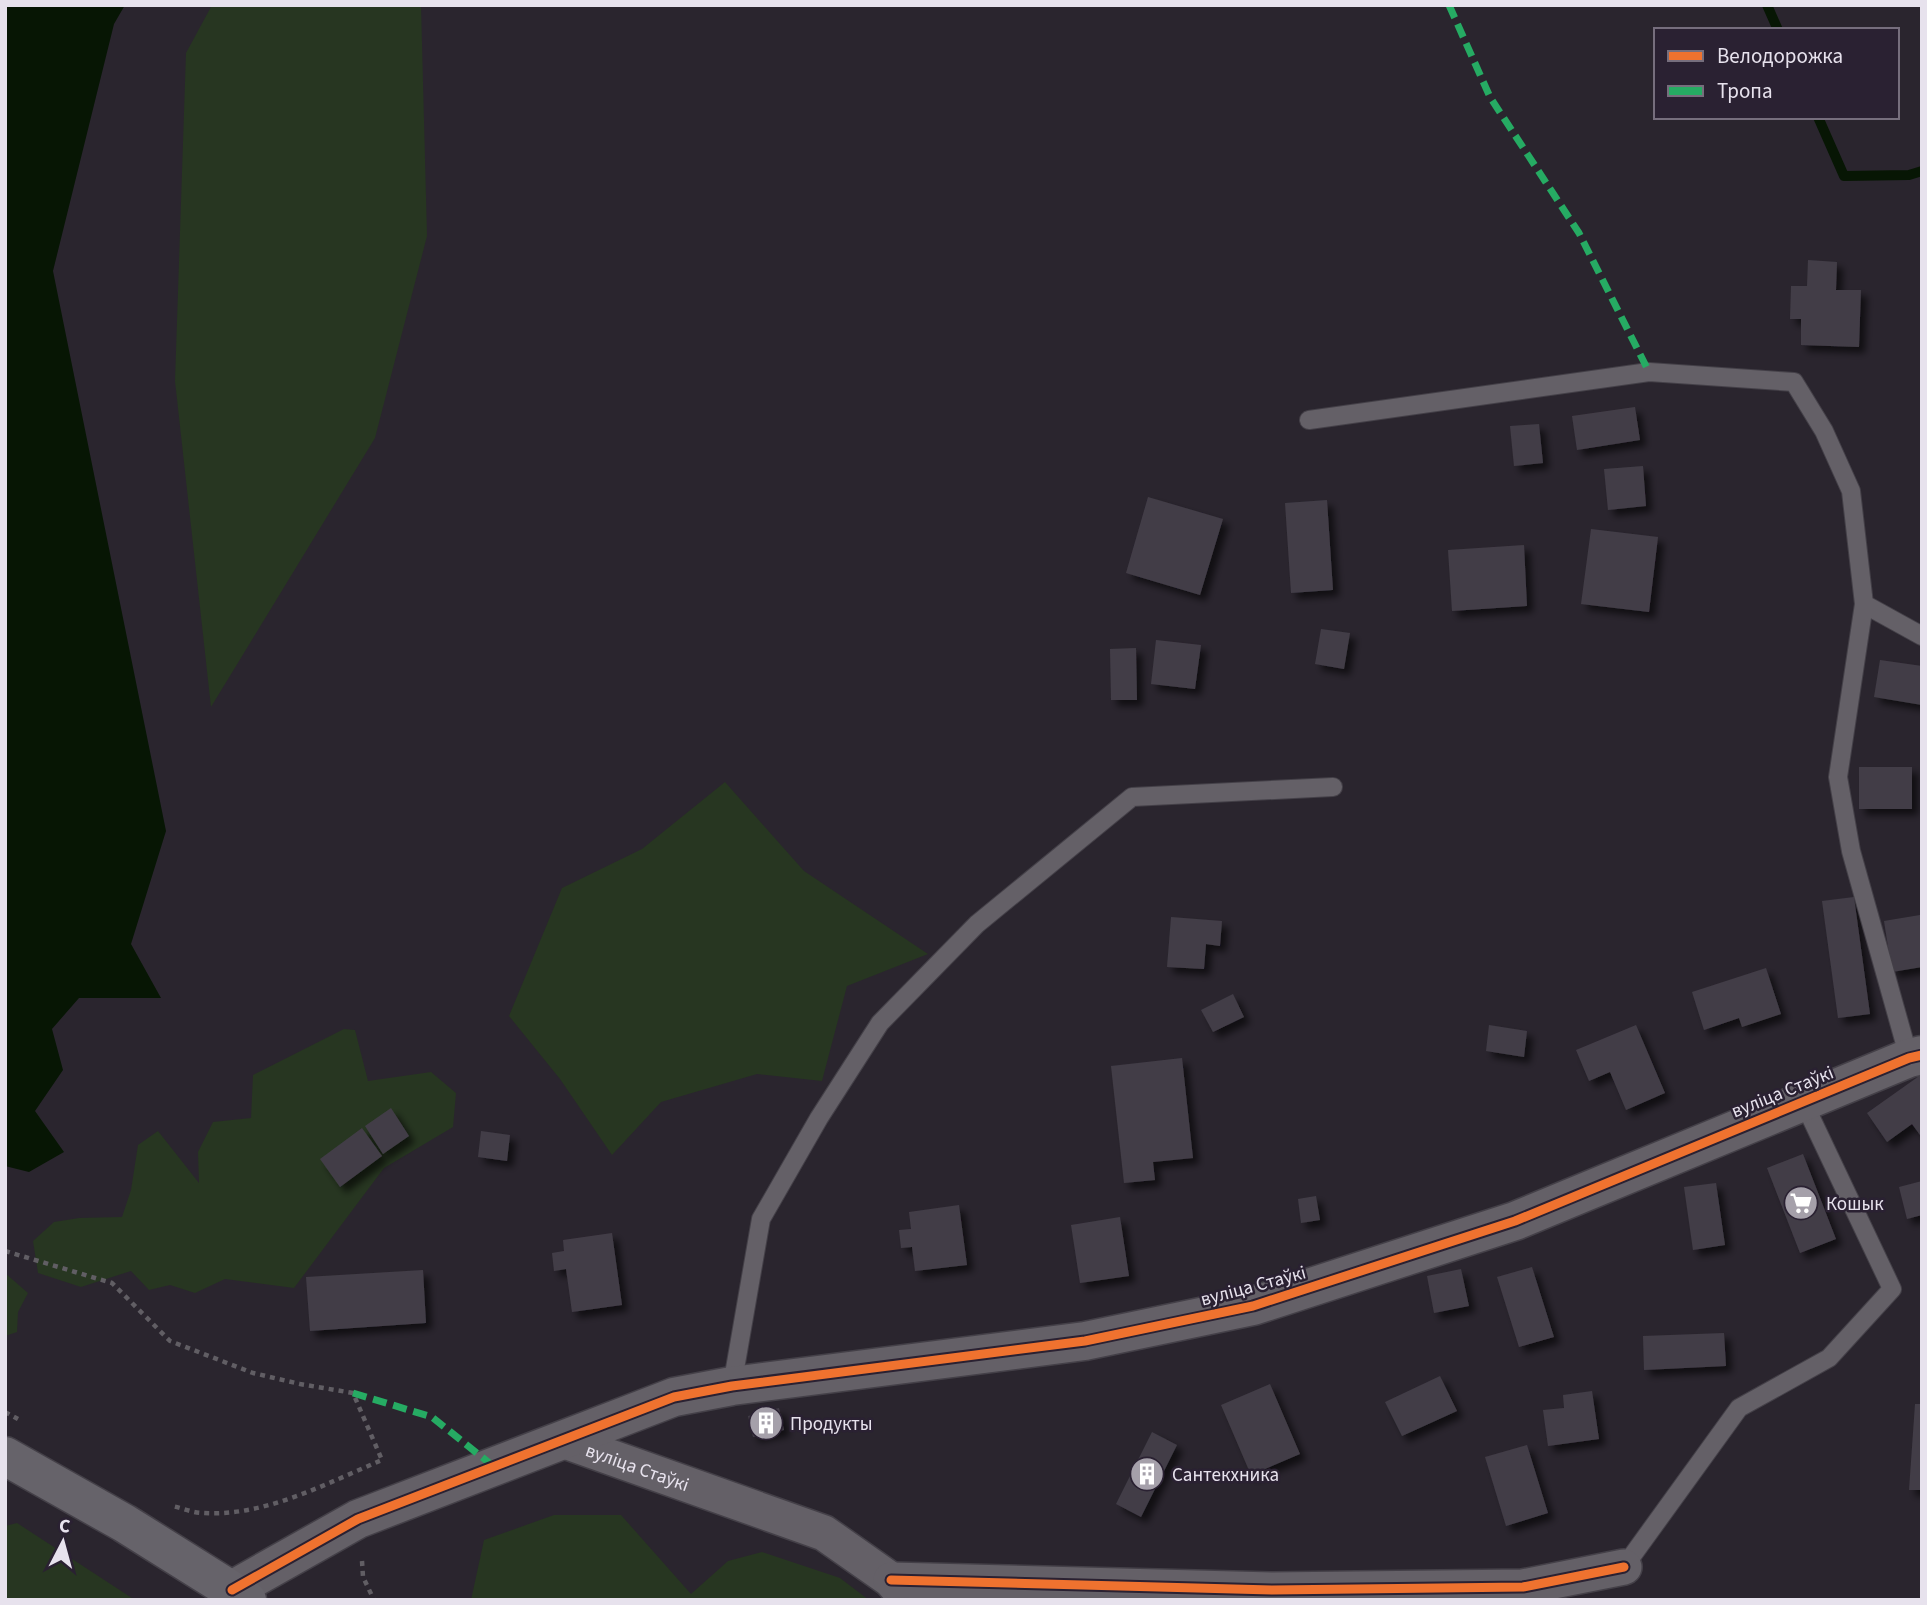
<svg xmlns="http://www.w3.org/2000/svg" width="1927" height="1605" viewBox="0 0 1927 1605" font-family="'Source Sans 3',sans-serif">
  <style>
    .green { fill: #273621 }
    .water { fill: #071604 }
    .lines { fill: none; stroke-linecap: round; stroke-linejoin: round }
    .stream { stroke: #071604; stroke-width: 10 }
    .building { fill: #423d47; filter: url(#shadow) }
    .service-casing { stroke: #444048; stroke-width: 20 }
    .minor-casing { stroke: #444048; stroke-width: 38 }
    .tertiary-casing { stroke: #444048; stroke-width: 41 }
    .secondary-casing { stroke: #444048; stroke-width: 41 }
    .path { stroke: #615e64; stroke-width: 4.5; stroke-dasharray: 5 5; stroke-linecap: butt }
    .service { stroke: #646067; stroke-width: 18 }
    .minor { stroke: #646067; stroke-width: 35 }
    .tertiary { stroke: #646067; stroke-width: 38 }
    .secondary { stroke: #66636a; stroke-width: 38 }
    .quiet { stroke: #26ab63; stroke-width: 7; stroke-dasharray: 14 7; stroke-linecap: butt }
    .cycleway-casing { stroke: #2a2132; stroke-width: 13 }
    .cycleway { stroke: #ef722f; stroke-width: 9 }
    .labels { text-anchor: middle; stroke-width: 5; stroke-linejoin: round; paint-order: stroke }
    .street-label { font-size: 19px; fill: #e7e2ed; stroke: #2a2132 }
    .poi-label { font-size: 19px; fill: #e7e2ed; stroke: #2a2132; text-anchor: start }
  </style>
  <defs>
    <filter id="shadow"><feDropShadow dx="6" dy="6" stdDeviation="3.5" flood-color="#0009"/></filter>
  </defs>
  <rect width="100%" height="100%" fill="#2a252e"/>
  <!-- green -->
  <path class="green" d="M212,5H421L427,236L375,438L211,707L175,381L186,53Z
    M725,782L804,871L928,954L847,986L822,1081L757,1074L661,1102L612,1155L560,1079L509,1016L562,888L642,849Z
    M344,1029L355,1030L368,1081L431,1072L456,1093L453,1127L384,1168L294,1288L225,1279L195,1293L170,1285L149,1290L131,1271L81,1287L38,1273L33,1241L54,1222L79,1218L122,1217L131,1190L138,1145L158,1131L199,1183L198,1152L213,1122L251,1118L253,1075Z
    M5,1273L28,1293L18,1312L17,1332L5,1336Z
    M554,1515H621L691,1594L728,1561L762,1552L840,1578L869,1600H471L484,1540Z
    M17,1523L135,1600H5V1526Z"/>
  <!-- water -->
  <path class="water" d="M5,5H125L114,24L53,271L166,831L131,944L161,998H79L52,1029L63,1070L35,1111L64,1152L29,1172L5,1166Z"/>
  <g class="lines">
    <!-- stream -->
    <path class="stream" d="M1767,5L1778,30
      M1818,117L1844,176L1909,175L1922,171"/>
  </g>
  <!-- building -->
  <path class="building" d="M1808,260L1837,262L1836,290H1861L1859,347L1801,345V319H1790L1791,286H1807Z
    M1635,407L1640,440L1577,450L1572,416Z
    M1539,424L1543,463L1514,466L1510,426Z
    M1643,466L1646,506L1608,510L1604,469Z
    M1148,497L1223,519L1200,595L1126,573Z
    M1327,500L1333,590L1291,593L1285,503Z
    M1591,529L1658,537L1649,612L1581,604Z
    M1524,545L1527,606L1452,611L1448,550Z
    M1321,629L1350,633L1344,669L1315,664Z
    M1156,640L1201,645L1195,689L1151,684Z
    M1136,648L1137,700H1111L1110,649Z
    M1880,660L1922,666V705L1874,697Z
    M1859,767H1912V809H1859Z
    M1854,897L1870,1014L1838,1018L1822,901Z
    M1920,915L1922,967L1892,972L1884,921Z
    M1171,917L1222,921L1220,946L1206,944L1204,969L1167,967Z
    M1766,968L1781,1014L1742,1027L1739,1018L1704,1030L1692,992Z
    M1233,994L1244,1017L1213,1032L1201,1010Z
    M1489,1025L1527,1031L1524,1057L1486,1051Z
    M1636,1025L1665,1093L1626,1110L1610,1072L1589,1081L1576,1050Z
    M1182,1058L1193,1158L1153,1162L1155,1180L1124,1183L1111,1066Z
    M1922,1074V1134L1920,1135L1912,1124L1887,1142L1867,1113Z
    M391,1108L409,1136L383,1154L365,1126Z
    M362,1128L382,1156L340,1187L320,1159Z
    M481,1131L510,1135L507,1161L478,1157Z
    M1803,1154L1836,1239L1800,1253L1767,1168Z
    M1922,1181V1215L1907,1219L1899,1187Z
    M1716,1183L1725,1245L1693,1250L1684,1187Z
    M1316,1196L1320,1220L1301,1223L1298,1199Z
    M959,1205L967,1265L915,1271L912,1247L901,1248L899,1230L911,1229L909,1212Z
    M1120,1217L1129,1276L1080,1283L1071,1225Z
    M612,1233L622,1305L572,1312L566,1269L554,1271L552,1253L564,1251L563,1240Z
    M1532,1267L1554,1337L1519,1347L1497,1277Z
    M1461,1269L1469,1306L1434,1313L1427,1276Z
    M423,1270L426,1323L310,1331L306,1277Z
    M1724,1333L1726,1366L1644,1370L1643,1336Z
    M1440,1376L1457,1411L1402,1436L1385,1402Z
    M1270,1384L1300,1454L1251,1475L1221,1405Z
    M1592,1391L1599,1439L1548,1446L1543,1410L1564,1408L1563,1395Z
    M1915,1404H1922V1490H1909Z
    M779,1408L784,1430L753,1437L748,1416Z
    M1152,1432L1177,1445L1141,1517L1116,1504Z
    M1527,1445L1548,1513L1506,1526L1485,1457Z"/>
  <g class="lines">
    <!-- service casing -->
    <g class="service-casing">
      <path id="service" d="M1309,420L1649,372L1794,382L1824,431L1851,491L1864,604L1922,636
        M1864,604L1838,777L1851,851L1909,1058
        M732,1386L761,1219L819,1118L880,1023L977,924L1132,797L1333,787
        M1624,1567L1739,1408L1829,1358L1892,1289L1803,1101"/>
    </g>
    <!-- minor casing -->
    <g class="minor-casing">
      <g id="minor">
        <path id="s1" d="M565,1441L824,1533L891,1580L907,1599"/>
        <path d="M891,1580L1272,1590L1523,1587L1624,1567"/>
      </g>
    </g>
    <!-- tertiary casing -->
    <g class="tertiary-casing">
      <path id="tertiary" d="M232,1590L358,1519L674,1397L732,1386L1085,1341L1253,1306L1515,1221L1909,1058L1922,1055"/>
    </g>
    <!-- secondary casing -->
    <g class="secondary-casing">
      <path id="secondary" d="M5,1456L124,1523L247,1600"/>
    </g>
    <!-- path -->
    <path class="path" d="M5,1251L112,1283L170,1341L253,1373L300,1384L353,1393L382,1460C327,1483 265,1517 203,1513C193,1513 182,1508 172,1506
      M5,1412L18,1419
      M362,1561L363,1577L374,1600"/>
    <!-- service -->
    <use href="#service" class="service"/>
    <!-- minor -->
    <use href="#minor" class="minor"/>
    <!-- tertiary -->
    <use href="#tertiary" class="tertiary"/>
    <!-- secondary -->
    <use href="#secondary" class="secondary"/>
    <!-- quiet -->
    <path class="quiet" d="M1449,5L1490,97L1579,233L1649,372
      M353,1393L432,1417L493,1466"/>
    <!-- cycleway casing -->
    <g class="cycleway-casing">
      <path id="cycleway" d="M891,1580L1272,1590L1523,1587L1624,1567
        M232,1590L358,1519L674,1397L732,1386L1085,1341L1253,1306L1515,1221L1909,1058L1922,1055"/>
    </g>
    <!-- cycleway -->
    <use href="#cycleway" class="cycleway"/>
  </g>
  <!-- icons -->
  <defs>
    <g id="supermarket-disc" transform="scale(1.75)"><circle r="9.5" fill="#a5a0aa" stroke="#2a2132"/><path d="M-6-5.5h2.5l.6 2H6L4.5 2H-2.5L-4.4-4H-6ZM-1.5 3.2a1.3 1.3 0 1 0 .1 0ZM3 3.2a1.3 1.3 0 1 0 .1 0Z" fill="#fff"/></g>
    <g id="building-disc" transform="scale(1.75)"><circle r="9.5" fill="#a5a0aa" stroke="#2a2132"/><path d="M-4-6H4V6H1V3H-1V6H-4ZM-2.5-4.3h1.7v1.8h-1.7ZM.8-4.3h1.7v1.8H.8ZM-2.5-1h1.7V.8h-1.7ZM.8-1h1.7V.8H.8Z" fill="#fff"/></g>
  </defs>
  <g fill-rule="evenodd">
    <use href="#supermarket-disc" x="1801" y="1203"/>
    <use href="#building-disc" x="766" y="1423"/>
    <use href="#building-disc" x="1147" y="1474"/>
  </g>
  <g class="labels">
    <!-- street labels -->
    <g class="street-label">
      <text transform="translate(1782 1091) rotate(-22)" y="7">вуліца Стаўкі</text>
      <text transform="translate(1253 1285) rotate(-15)" y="7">вуліца Стаўкі</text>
      <text dy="7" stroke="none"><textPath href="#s1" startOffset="77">вуліца Стаўкі</textPath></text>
    </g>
    <!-- poi labels -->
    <g class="poi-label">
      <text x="1826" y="1210">Кошык</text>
      <text x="790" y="1430">Продукты</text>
      <text x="1172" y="1481">Сантекхника</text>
    </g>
  </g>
  <!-- border -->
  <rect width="1927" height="1605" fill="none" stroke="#e7e2ed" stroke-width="14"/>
  <!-- legend -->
  <rect x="1654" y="28" width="245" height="91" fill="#2a2132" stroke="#766e7d" stroke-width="2"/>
  <rect x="1668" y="51" width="35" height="10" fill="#ef722f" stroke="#766e7d" stroke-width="2"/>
  <text x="1717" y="63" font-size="21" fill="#e7e2ed">Велодорожка</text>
  <rect x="1668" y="86" width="35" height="10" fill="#26ab63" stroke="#766e7d" stroke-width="2"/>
  <text x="1717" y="98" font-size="21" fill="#e7e2ed">Тропа</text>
  <!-- north arrow -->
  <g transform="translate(63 1542) rotate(6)" stroke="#2a2132" stroke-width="5" paint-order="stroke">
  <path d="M0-5L12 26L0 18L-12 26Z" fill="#e7e2ed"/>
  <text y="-10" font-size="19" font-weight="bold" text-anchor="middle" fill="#e7e2ed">С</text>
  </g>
</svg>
